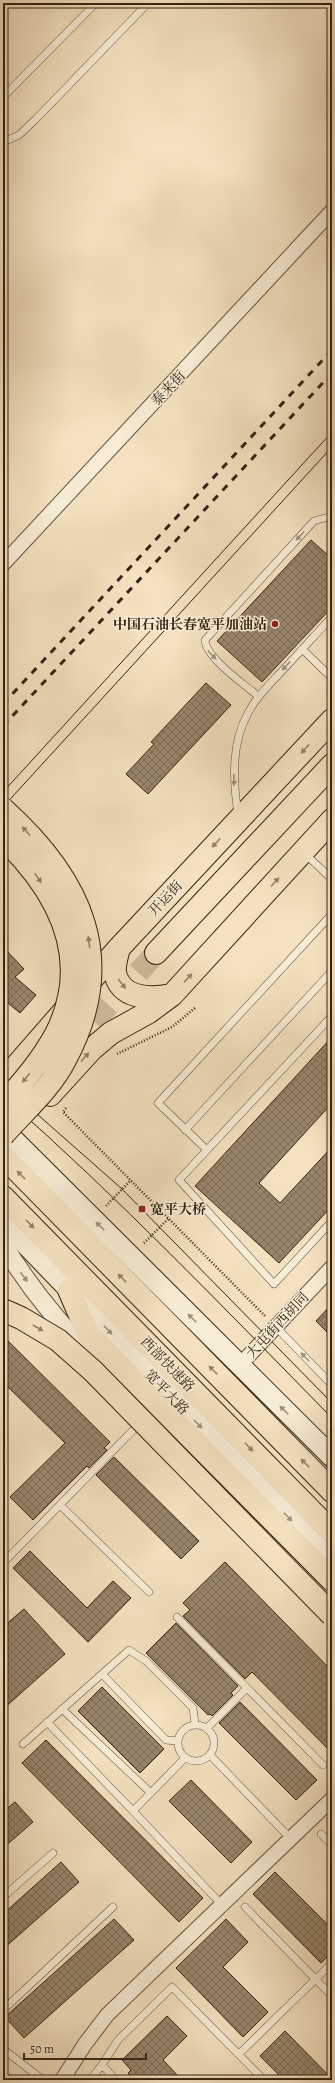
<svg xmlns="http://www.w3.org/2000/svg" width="335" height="2083" viewBox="0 0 335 2083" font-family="Alegreya,'Noto Serif SC',serif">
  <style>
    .building { fill: url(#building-cross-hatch); stroke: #332212 }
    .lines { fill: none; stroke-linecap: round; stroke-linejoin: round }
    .primary-tunnel { stroke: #cdbb9c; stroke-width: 22; stroke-dasharray: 22 11; stroke-linecap: butt }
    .service-casing { stroke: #63523d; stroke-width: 8 }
    .minor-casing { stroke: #63523d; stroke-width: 16 }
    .tertiary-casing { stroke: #63523d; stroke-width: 20 }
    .secondary-casing { stroke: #332212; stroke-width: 22 }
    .primary-casing { stroke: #332212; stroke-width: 24 }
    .trunk-casing { stroke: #332212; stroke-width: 24 }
    .path { stroke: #332212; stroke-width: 2.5; stroke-dasharray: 1 2; stroke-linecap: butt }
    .service { stroke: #f7ecd5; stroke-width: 7 }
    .minor { stroke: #f7ecd5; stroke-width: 14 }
    .tertiary { stroke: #f7ecd5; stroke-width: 18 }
    .secondary { stroke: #f7ecd5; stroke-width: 20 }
    .primary { stroke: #f3e1bf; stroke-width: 22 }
    .trunk { stroke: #f3e1bf; stroke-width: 22 }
    .tram { stroke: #332212; stroke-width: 1 }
    .rail { stroke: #332212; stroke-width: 3; stroke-dasharray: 7 7; stroke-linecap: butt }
    .trunk-bridge-casing { stroke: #332212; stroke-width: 24; stroke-linecap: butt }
    .trunk-bridge { stroke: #f3e1bf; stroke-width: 22 }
    .oneway { fill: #9f917d }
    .oneway2 { fill: #938268 }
    .poi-dot { fill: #8f2418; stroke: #f7ecd5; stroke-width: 1.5 }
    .labels { text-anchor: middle; stroke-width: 3; stroke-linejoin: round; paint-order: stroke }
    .street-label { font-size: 14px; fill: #332212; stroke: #f7ecd5 }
    .poi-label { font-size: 14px; font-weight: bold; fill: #332212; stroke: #f7ecd5; text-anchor: end }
  </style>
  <defs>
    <pattern id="building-cross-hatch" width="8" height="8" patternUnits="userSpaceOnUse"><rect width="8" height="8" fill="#97856c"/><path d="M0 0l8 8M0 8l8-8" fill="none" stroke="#7c6c57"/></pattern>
  </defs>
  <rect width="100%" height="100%" fill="#f3e1bf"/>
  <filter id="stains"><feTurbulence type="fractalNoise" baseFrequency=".005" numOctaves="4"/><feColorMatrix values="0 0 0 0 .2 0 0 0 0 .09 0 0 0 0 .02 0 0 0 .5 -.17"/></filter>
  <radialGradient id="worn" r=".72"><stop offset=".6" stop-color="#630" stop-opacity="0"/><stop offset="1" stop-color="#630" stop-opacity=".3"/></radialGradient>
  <!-- building -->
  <path class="building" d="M311,540L332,559V607L262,682L217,641Z
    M206,683L231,705L148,794L126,774L154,744L151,742Z
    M3,947L24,969L15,977L36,995L20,1013L3,999Z
    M332,1037V1103L259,1183L280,1203L332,1147V1206L279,1263L195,1186Z
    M332,1304V1337L316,1321Z
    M3,1336L110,1442L104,1448L107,1450L89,1468L87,1466L33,1520L10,1497L65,1443L3,1382Z
    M114,1457L199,1541L181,1559L96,1475Z
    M30,1551L87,1608L113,1581L131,1598L88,1642L13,1568Z
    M225,1562L332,1671V1753L252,1672L245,1679L183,1616L190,1610L183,1603Z
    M24,1609L65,1654L3,1709V1627Z
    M176,1623L238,1686L231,1693L233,1695L212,1716L210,1714L208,1715L146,1653Z
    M102,1687L164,1749L140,1773L78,1711Z
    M240,1702L317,1780L296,1800L219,1723Z
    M46,1740L203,1898L179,1922L22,1763Z
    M191,1780L252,1842L231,1863L169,1801Z
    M15,1802L33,1822L3,1848V1812Z
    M61,1862L79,1882L3,1949V1914Z
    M275,1872L332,1929V1952L321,1963L253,1894Z
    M114,1919L134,1940L24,2038L5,2017Z
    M226,1919L248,1942L223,1967L268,2012L243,2037L176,1968Z
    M167,2016L187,2036L163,2060L182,2080H134L128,2073L131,2070L122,2060Z
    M285,2031L332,2079V2080H284L260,2056Z"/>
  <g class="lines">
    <!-- primary-tunnel -->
    <path class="primary-tunnel" d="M72,1046L156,953"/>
    <!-- service casing -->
    <g class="service-casing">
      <path id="service" d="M3,97L96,3
        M3,142L19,135L36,119L148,3
        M302,649L332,678
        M258,696C244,684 206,658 205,640L314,521L332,516
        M238,814C233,781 231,744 248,713C256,697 270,684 282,671C299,653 315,635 332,617
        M305,854L332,879
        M332,1016L179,1180L274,1284L332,1221
        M185,1130L332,971
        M207,1150L158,1103L332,914
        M276,1327L332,1385
        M60,1505L149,1592
        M3,1563L140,1423
        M177,1617L323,1765
        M102,1674L166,1740L177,1741
        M62,1709L151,1793
        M47,1722L133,1811
        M178 1743a18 18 0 1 1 36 0a18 18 0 1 1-36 0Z
        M207,1728L247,1688
        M23,1744L129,1650L146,1661L193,1708L195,1724
        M210,1755L291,1839
        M185,1758L133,1811L222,1905
        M321,1834L332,1845
        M3,1897L53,1853
        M245,1907L332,1996
        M3,2010L113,1907
        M3,2049L43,2080
        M239,2054L332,1963
        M90,2080L102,2065
        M116,2080L102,2065L118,2040L172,1987L264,2080"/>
    </g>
    <!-- minor casing -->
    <g class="minor-casing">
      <path id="minor" d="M3,564L332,211
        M239,1366L332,1267
        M62,2080L85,2044L107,2015L332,1799"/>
    </g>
    <!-- tertiary casing -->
    <g class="tertiary-casing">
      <path id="tertiary" d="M3,1244C28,1286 59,1324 94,1359"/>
    </g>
    <!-- secondary casing -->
    <g class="secondary-casing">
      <path id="secondary" d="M3,1129L332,1457
        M3,1221L332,1562"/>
    </g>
    <!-- primary casing -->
    <g class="primary-casing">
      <path id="primary" d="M119,948C117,956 114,964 115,973C121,1000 151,999 172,995
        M156,953L332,765
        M3,1081L119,948L332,720
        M50,1095L92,1049L111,1033L149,1012L172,995L332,820"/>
    </g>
    <!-- trunk casing -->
    <g class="trunk-casing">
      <path id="trunk" d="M3,1156L332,1491
        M3,1197L332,1532
        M69,1290L88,1334L332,1580"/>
    </g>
    <!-- path -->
    <path class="path" d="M117,1054L172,1027L195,1008
      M66,1108L63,1112L266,1317
      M106,1206L131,1180
      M144,1243L169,1218"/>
    <!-- service -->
    <use href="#service" class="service"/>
    <!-- minor -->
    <use href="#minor" class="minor"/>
    <!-- tertiary -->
    <use href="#tertiary" class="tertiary"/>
    <!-- secondary -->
    <use href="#secondary" class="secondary"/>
    <!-- primary -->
    <use href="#primary" class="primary"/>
    <!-- trunk -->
    <use href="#trunk" class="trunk"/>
    <!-- tram -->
    <path class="tram" d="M3,792L332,432
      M3,807L332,447
      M3,1084L122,1189L332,1403
      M3,1096C118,1197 225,1309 332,1418"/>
    <!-- rail -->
    <path class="rail" d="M3,704L332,350
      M3,726L332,373"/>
    <!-- trunk-bridge casing -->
    <g class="trunk-bridge-casing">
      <path id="trunk-bridge" d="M3,809C82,880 119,960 65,1060C50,1089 24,1111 3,1135
        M3,838C58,891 94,959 56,1034C42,1060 23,1082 3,1104
        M3,1310L21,1318L58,1340L93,1371L332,1615"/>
    </g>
    <!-- trunk-bridge -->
    <use href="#trunk-bridge" class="trunk-bridge"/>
  </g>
  <!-- one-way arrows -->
  <defs><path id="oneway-solid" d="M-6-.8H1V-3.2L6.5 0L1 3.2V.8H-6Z"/></defs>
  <g class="oneway">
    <use href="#oneway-solid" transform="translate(300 536) rotate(133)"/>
    <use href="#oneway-solid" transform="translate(212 655) rotate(47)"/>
    <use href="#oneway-solid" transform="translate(286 666) rotate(133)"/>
    <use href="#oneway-solid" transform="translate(234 780) rotate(90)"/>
    <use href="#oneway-solid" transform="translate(100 1226) rotate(-135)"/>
    <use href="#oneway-solid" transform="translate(24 1277) rotate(53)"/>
    <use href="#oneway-solid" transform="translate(192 1318) rotate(-135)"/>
    <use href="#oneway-solid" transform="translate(108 1330) rotate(46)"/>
    <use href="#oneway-solid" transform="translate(305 1357) rotate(-134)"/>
    <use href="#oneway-solid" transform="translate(284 1410) rotate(-136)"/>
    <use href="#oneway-solid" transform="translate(198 1424) rotate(46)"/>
    <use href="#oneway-solid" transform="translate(288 1517) rotate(46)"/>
  </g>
  <g class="oneway2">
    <use href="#oneway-solid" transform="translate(305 749) rotate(133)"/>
    <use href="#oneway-solid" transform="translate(26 831) rotate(-132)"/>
    <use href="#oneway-solid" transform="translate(216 843) rotate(133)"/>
    <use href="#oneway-solid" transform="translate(38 878) rotate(55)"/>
    <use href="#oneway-solid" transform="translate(275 882) rotate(-48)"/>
    <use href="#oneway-solid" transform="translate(89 942) rotate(-97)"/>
    <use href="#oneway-solid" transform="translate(188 978) rotate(-47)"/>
    <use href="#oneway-solid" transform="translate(122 984) rotate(52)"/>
    <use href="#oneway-solid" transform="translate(85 1057) rotate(-48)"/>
    <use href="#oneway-solid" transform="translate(26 1078) rotate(129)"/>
    <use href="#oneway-solid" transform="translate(21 1175) rotate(-135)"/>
    <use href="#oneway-solid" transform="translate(30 1224) rotate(46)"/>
    <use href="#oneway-solid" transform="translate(122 1278) rotate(-135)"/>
    <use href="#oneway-solid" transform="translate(38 1328) rotate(30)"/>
    <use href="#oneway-solid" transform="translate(213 1370) rotate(-135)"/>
    <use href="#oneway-solid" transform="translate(249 1447) rotate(46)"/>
    <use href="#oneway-solid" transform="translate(305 1463) rotate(-135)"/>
  </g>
  <!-- markers -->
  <g class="poi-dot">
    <circle cx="275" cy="624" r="4"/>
    <rect x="138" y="1205" width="8" height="8" rx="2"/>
  </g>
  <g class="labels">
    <!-- street labels -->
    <g class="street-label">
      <text transform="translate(168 388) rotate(-47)" y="5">泰来街</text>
      <text transform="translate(165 898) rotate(-47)" y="5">开运街</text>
      <text transform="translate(277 1325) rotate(-47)" y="5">大屯街西胡同</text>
      <text transform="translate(168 1364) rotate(46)" y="5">西部快速路</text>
      <text transform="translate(167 1392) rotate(46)" y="5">宽平大路</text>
    </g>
    <!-- poi labels -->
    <g class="poi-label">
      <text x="267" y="629">中国石油长春宽平加油站</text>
      <text x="150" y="1214" text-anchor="start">宽平大桥</text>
    </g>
  </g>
  <!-- margin -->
  <rect width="335" height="2083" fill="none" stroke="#f3e1bf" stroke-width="16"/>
  <rect x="4" y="4" width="327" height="2075" fill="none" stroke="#332212" stroke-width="2"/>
  <rect x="8" y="8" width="319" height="2067" fill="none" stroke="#332212"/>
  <!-- scale -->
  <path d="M24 2053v6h122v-6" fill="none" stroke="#332212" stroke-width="2"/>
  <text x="30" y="2053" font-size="12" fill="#332212" stroke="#f7ecd5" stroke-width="3" paint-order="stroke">50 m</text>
  <rect width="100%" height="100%" filter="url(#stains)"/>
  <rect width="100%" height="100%" fill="url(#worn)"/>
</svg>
